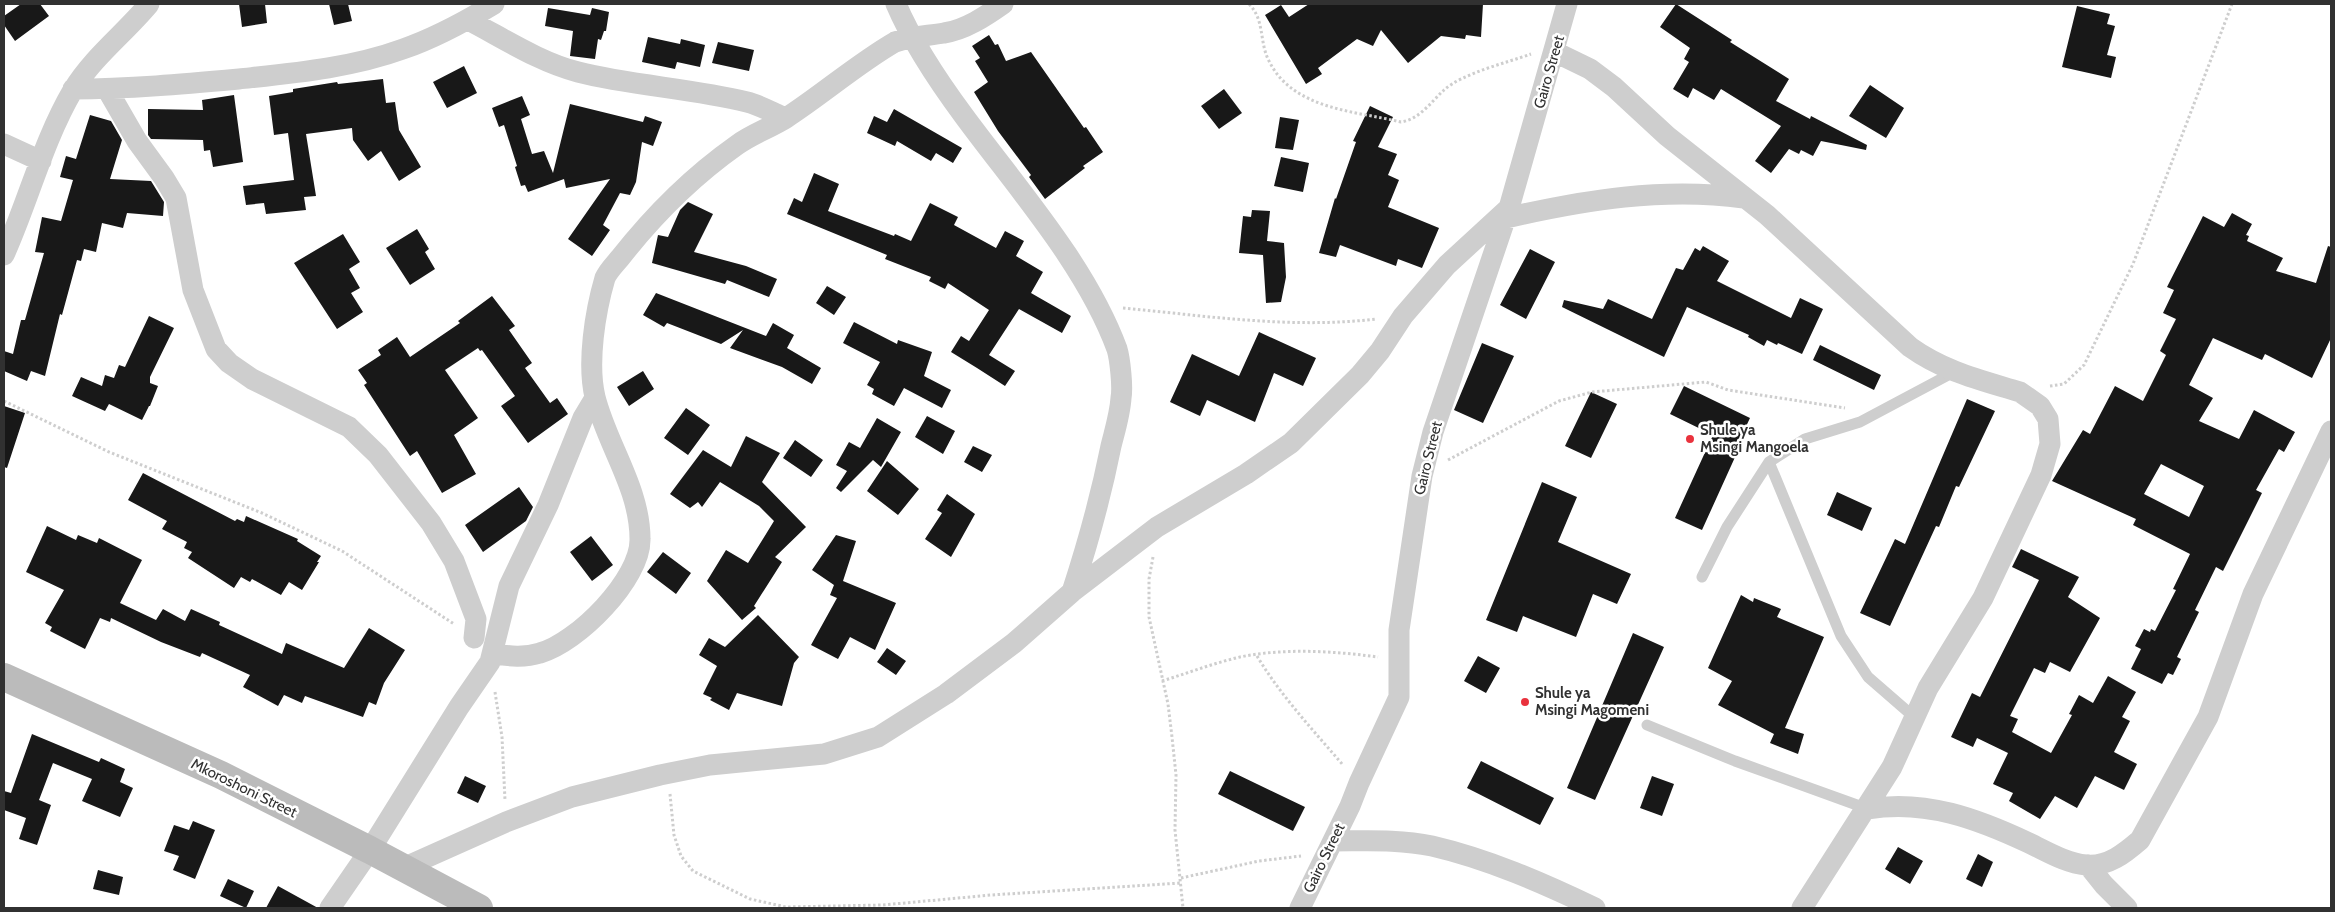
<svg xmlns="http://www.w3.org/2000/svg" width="2335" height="912" viewBox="0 0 2335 912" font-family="Cabin,sans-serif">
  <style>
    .building { fill: #181818; fill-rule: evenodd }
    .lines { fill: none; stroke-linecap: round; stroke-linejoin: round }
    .path { stroke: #cecece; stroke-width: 3; stroke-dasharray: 2.5 2.5; stroke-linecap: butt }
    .lane { stroke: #cecece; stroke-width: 11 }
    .street { stroke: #cecece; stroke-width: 21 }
    .secondary { stroke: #bbb; stroke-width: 28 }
    .poi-dot { fill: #e9323d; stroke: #fff; stroke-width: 2 }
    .labels { text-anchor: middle; stroke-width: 5; stroke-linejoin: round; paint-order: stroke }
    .street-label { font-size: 15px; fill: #313131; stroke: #fff }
    .poi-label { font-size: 15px; font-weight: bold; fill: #313131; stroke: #fff; text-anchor: start }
  </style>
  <rect width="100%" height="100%" fill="#fff"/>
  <!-- building -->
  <path class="building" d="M21,4H40L49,16L15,41L4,25V16Z
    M239,4H265L267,23L242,27Z
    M329,4H348L352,21L334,25Z
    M1309,4H1483L1481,37L1466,35L1465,39L1441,36L1408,63L1381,30L1373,46L1357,39L1318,68L1322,74L1306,84L1265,15L1281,5L1289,17Z
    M1676,4L1732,40L1730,42L1789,79L1776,101L1810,119L1811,116L1867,145L1866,150L1821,141L1813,156L1801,150L1799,154L1789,149L1771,173L1755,161L1781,126L1721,89L1714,100L1693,88L1688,98L1673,89L1689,62L1684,59L1690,48L1660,27Z
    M2077,6L2110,14L2107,24L2115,26L2107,55L2116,57L2111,78L2062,67Z
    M548,8L590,15L592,8L609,12L606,31H604L601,40L598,39L595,59L570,56L573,31L545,26Z
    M989,35L995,45L998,44L1006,61L1031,52L1084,128L1086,127L1103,152L1083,166L1085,168L1045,199L1029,177L1031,175L998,131L974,92L988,82L975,61L980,58L972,46Z
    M648,37L680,44L681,39L705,45L700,67L677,62L675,69L642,62Z
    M718,42L754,50L749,71L712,63Z
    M464,66L477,93L447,108L433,82Z
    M383,79L386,103L395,102L399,130L421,167L399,181L381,151L368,161L353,140L352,128L306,134L316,196L304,197L306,210L266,214L264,203L246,205L243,186L294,180L288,133L274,135L269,96L293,92V89L337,82L338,84Z
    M1870,85L1904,108L1886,138L1849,116Z
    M1224,89L1242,113L1219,129L1201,106Z
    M234,95L243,162L213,167L210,150L204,151L203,140L151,139L148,135V109L203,110L202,100Z
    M522,96L530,115L521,119L532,154L544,151L553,173L570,104L643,122L645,116L662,122L653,146L642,142L636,182L630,195L620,193L603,225L610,230L592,256L568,239L610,179L566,188L564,179L528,192L525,185L521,186L515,167L517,166L504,125L499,127L492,108Z
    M1370,106L1393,117L1378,147L1397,154L1388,175L1399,180L1388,207L1439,228L1422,268L1398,259L1396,266L1340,245L1336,257L1319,253L1335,198L1336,199L1356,142L1353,141Z
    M894,109L962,148L953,163L936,153L931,161L897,141L895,146L867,133L874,116L887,122Z
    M90,115L111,121L122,140L110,179L151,181L164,202L163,216L127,213L123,228L102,223L96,252L84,249L81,261L77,260L62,315L60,314L45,376L31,371L27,381L4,371V351L13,354L21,320H25L44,253L35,252L42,217L61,221L73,180L60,177L66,156L76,159Z
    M1280,117L1299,120L1293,150L1275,148Z
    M1281,157L1309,163L1303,192L1274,186Z
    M814,173L839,184L828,211L894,236L895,234L911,241L930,203L958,217L954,225L996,248L1005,231L1024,241L1016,256L1043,272L1031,293L1071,316L1062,333L1019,309L989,355L1015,371L1005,386L977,368L951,352L961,336L969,341L989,310L948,283L945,289L929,281L931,277L885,259L887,255L787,214L794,198L802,202Z
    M688,202L713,214L694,252L746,266L777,279L769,297L727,280L725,284L652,263L658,235L668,237L680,210Z
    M1252,210L1270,211L1267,241L1284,243L1286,277L1281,302L1266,303L1263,255L1239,253L1243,216L1251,217Z
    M2232,213L2252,224L2246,235L2249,236L2247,241L2283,258L2276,271L2316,283L2328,246L2331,247V338L2312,378L2265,354L2262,360L2213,338L2189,385L2213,398L2199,421L2239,439L2254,410L2295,432L2284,452L2279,449L2256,490L2262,493L2223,571L2216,567L2195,610L2199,612L2177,657L2181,659L2173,675L2168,673L2162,684L2131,669L2141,649L2135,646L2144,629L2150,632L2151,629L2155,631L2176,590L2173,589L2190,554L2133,525L2136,519L2052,481L2083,430L2090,434L2115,386L2143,401L2166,355L2160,351L2176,319L2163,313L2174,290L2167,287L2203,216L2224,227ZM2161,464L2204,486L2189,517L2144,494Z
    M417,229L429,249L425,252L435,269L410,285L386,248Z
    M343,234L360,262L349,269L360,288L351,293L363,312L337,329L294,263Z
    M1703,246L1729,261L1717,281L1791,318L1800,298L1823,309L1802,354L1778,343L1777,345L1767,340L1764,346L1748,337L1749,335L1687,307L1664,357L1562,307L1564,300L1603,309L1608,299L1652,319L1676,268L1683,270L1695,248L1700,251Z
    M1530,249L1555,262L1526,319L1500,305Z
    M827,286L846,297L834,315L816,303Z
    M656,293L766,336L773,323L794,335L787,348L821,368L812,384L782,367L730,348L743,330L721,344L667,323L664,327L643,315Z
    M492,296L515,326L509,330L532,363L525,368L550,403L557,398L568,414L528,443L501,406L515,396L482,350L480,351L478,348L445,370L478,418L454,435L476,474L442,493L417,451L410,456L364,385L367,383L358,370L381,355L378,350L397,337L410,357L460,323L458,321Z
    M149,316L174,328L150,377V383L158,386L150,406H149L142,420L109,404L105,411L72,396L81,377L102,386L105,375L114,378L119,365L125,367Z
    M854,322L897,344L898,340L932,352L924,376L951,390L942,408L904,388L894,406L872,394L874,389L867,385L880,362L843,343Z
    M1259,332L1316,358L1303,386L1274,373L1255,422L1207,400L1200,416L1170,402L1192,354L1239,376Z
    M1482,343L1514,356L1483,423L1454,410Z
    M1820,345L1881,375L1874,390L1813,360Z
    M643,371L654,389L629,406L617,387Z
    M1684,386L1750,418L1733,454L1736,455L1702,530L1675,518L1713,435L1670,414Z
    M1591,392L1617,404L1591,458L1565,446Z
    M1967,399L1995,411L1959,487L1956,486L1939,527L1936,526L1890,626L1860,613L1895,539L1905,544Z
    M4,406L25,413L7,468L4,467Z
    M686,408L710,425L688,455L664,438Z
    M927,416L955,431L943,454L915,437Z
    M877,418L901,432L881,467L873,460L841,492L836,488L847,471L836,465L849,442L860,448Z
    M746,436L780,453L762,482L806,527L775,557L782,562L754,606L756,608L742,620L707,581L726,550L748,563L774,521L759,506L720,482L702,507L698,502L690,508L670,494L703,450L731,467Z
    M795,440L823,460L811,477L783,458Z
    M973,446L992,455L982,472L964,462Z
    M887,461L919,489L898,515L867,491Z
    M143,473L235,521L237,519L244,522L246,516L298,539L297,541L321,556L317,562H319L302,590L289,582L281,595L252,579L250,582L241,577L234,588L188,558L192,552L184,548L187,542L162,529L167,521L128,500Z
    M1542,482L1577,497L1558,542L1631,574L1617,604L1593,594L1576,637L1523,616L1517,632L1486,620Z
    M519,487L533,507L526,521L483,552L465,525Z
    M1837,492L1872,508L1862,531L1827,515Z
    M947,494L975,514L951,557L925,539L942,513L937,510Z
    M47,526L76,540L78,535L97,543L99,538L142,560L120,603L156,620L163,609L185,621L191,609L220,622L219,625L282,654L286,643L344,668L369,628L405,650L384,683L376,705L369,702L363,717L305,696L302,703L284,695L278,706L243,687L250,675L202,653L200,657L161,642L111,618L110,622L100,618L85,649L50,631L52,627L45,623L64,590L26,572Z
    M836,535L856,541L843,581L896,603L875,650L850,637L838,659L811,645L837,598L830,595L834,585L812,570Z
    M591,536L613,565L592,581L570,552Z
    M2021,549L2079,577L2068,597L2100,618L2070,672L2050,662L2045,673L2034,668L2010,716L2018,719L2012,732L2051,753L2072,715L2069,714L2079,695L2093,703L2108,676L2136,692L2122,717L2130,721L2114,752L2137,764L2124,790L2095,776L2077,808L2055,796L2040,819L2009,801L2013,793L1993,784L2008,753L1977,738L1973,747L1951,737L1972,693L1980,697L2039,580L2012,567Z
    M663,552L691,573L676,594L647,572Z
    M1741,595L1753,602L1754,598L1781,609L1777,617L1824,637L1785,728L1804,734L1798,754L1770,743L1774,734L1718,705L1732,681L1708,668Z
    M758,615L799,657L794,663L782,706L737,693L729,710L710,700L712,698L703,694L717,666L699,655L709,638L725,647Z
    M1633,633L1664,647L1595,800L1567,788Z
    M887,648L906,661L896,675L877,662Z
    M1478,656L1500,668L1486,693L1464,681Z
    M32,734L99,762L101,758L125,769L120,782L133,788L120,817L82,801L92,779L53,763L39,800L51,805L37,845L19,839L26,818L4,810V791L11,793Z
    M1481,761L1554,798L1540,825L1467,788Z
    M1230,771L1305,807L1293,831L1218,794Z
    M465,776L486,786L478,803L457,793Z
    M1652,776L1674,784L1662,816L1640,808Z
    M193,821L215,830L195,879L173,870L179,856L164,851L174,825L189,830Z
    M1898,847L1923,861L1910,884L1885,869Z
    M1978,854L1993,862L1982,887L1966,879Z
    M98,870L123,877L119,895L93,889Z
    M228,879L254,891L246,908L220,896Z
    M278,886L318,908H266Z"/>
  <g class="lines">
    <!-- path -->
    <path class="path" d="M1249,4C1265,20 1259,42 1269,61C1293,110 1356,111 1401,122C1420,119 1431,102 1444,90C1463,73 1506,63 1531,54
      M1123,308C1207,316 1292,329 1376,319
      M2050,386L2064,384L2084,365L2133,264L2232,4
      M4,401L109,452L262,513L342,551L454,624
      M1448,460L1559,401L1592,392L1706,382L1728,390L1845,408
      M1153,557L1149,579V617L1168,704L1172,737L1176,775L1175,830L1183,908
      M1257,656C1281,696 1313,730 1343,765
      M1162,681C1188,673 1214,663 1240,657C1284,648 1333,651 1378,657
      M495,692L502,737L505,800
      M670,794L674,835L681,856L693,871L750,899L786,907L883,905L991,895L1181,883
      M1181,878L1259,861L1301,856"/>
    <!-- lane -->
    <path class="lane" d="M1769,462L1841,636L1868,677L1914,717
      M1702,577L1727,527L1769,462L1805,439L1860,422L1954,372
      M1647,725L1735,761L1868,809"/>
    <!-- street -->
    <path class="street" d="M896,4C913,44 938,81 964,116C1017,188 1086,265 1117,349C1120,359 1123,387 1121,398C1120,414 1115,430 1111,446C1101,496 1088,543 1072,592
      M468,20C503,38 539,62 578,72C633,86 691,88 747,102C760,105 773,113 785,118
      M1555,52L1590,69L1614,87L1667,136L1767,215L1910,347C1945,372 1981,380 2020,392L2040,406L2048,419L2050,444L2041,475L1983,598L1928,688L1892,767L1802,908
      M73,89C129,89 184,84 239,79C294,73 351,68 403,49C435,38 466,21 494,4
      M107,89L137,141L164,178L176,198L193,290L216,349L229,363L252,379L349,427L378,455L431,523L454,561L476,619L474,638
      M4,144L41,161
      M1506,218C1585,200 1663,187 1744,198
      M4,255C28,202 43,141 73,90C93,57 125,33 149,4
      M493,654C509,656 524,658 540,653C577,643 641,579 640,539C640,488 607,445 595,397C587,363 595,312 605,278C608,271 615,264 620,258C653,216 693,176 737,145C752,134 770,128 786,118C823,94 857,64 895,42C912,36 927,36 944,33C965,30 986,16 1003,4
      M1868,809C1925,799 1978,819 2029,843C2048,852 2066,863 2086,865C2108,867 2125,853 2140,840L2208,717L2253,594L2331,431
      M1333,841C1366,841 1399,839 1432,846C1488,859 1543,883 1595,908
      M2088,865L2104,885L2127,908
      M403,868L506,822L572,797L660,775L710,765L824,754L878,737L946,694L1014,643L1072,592L1157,527L1246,474L1291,443L1360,375L1380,351L1403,316L1447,265L1509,208
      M330,908L370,850L459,707L490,662L509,586L548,505L583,418L595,398
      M1300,908L1350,806L1359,783L1399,697V630L1422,476L1433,432L1509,208L1567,4"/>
    <!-- secondary -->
    <path class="secondary" d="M4,677L221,775L370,850L479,908"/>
  </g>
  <!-- markers -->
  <g class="poi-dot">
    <circle cx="1690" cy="439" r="5"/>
    <circle cx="1525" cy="702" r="5"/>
  </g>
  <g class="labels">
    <!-- street labels -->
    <g class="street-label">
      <text transform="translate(1549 72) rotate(-74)" y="5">Gairo Street</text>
      <text transform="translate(1428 458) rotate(-76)" y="5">Gairo Street</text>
      <text transform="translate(244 788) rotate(26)" y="5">Mkoroshoni Street</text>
      <text transform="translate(1324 858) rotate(-64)" y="5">Gairo Street</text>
    </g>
    <!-- poi labels -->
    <g class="poi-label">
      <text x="1700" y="435">Shule ya<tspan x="1700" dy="17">Msingi Mangoela</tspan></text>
      <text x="1535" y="698">Shule ya<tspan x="1535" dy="17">Msingi Magomeni</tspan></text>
    </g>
  </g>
  <!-- border -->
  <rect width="2335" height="912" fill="none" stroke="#313131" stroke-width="10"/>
</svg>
